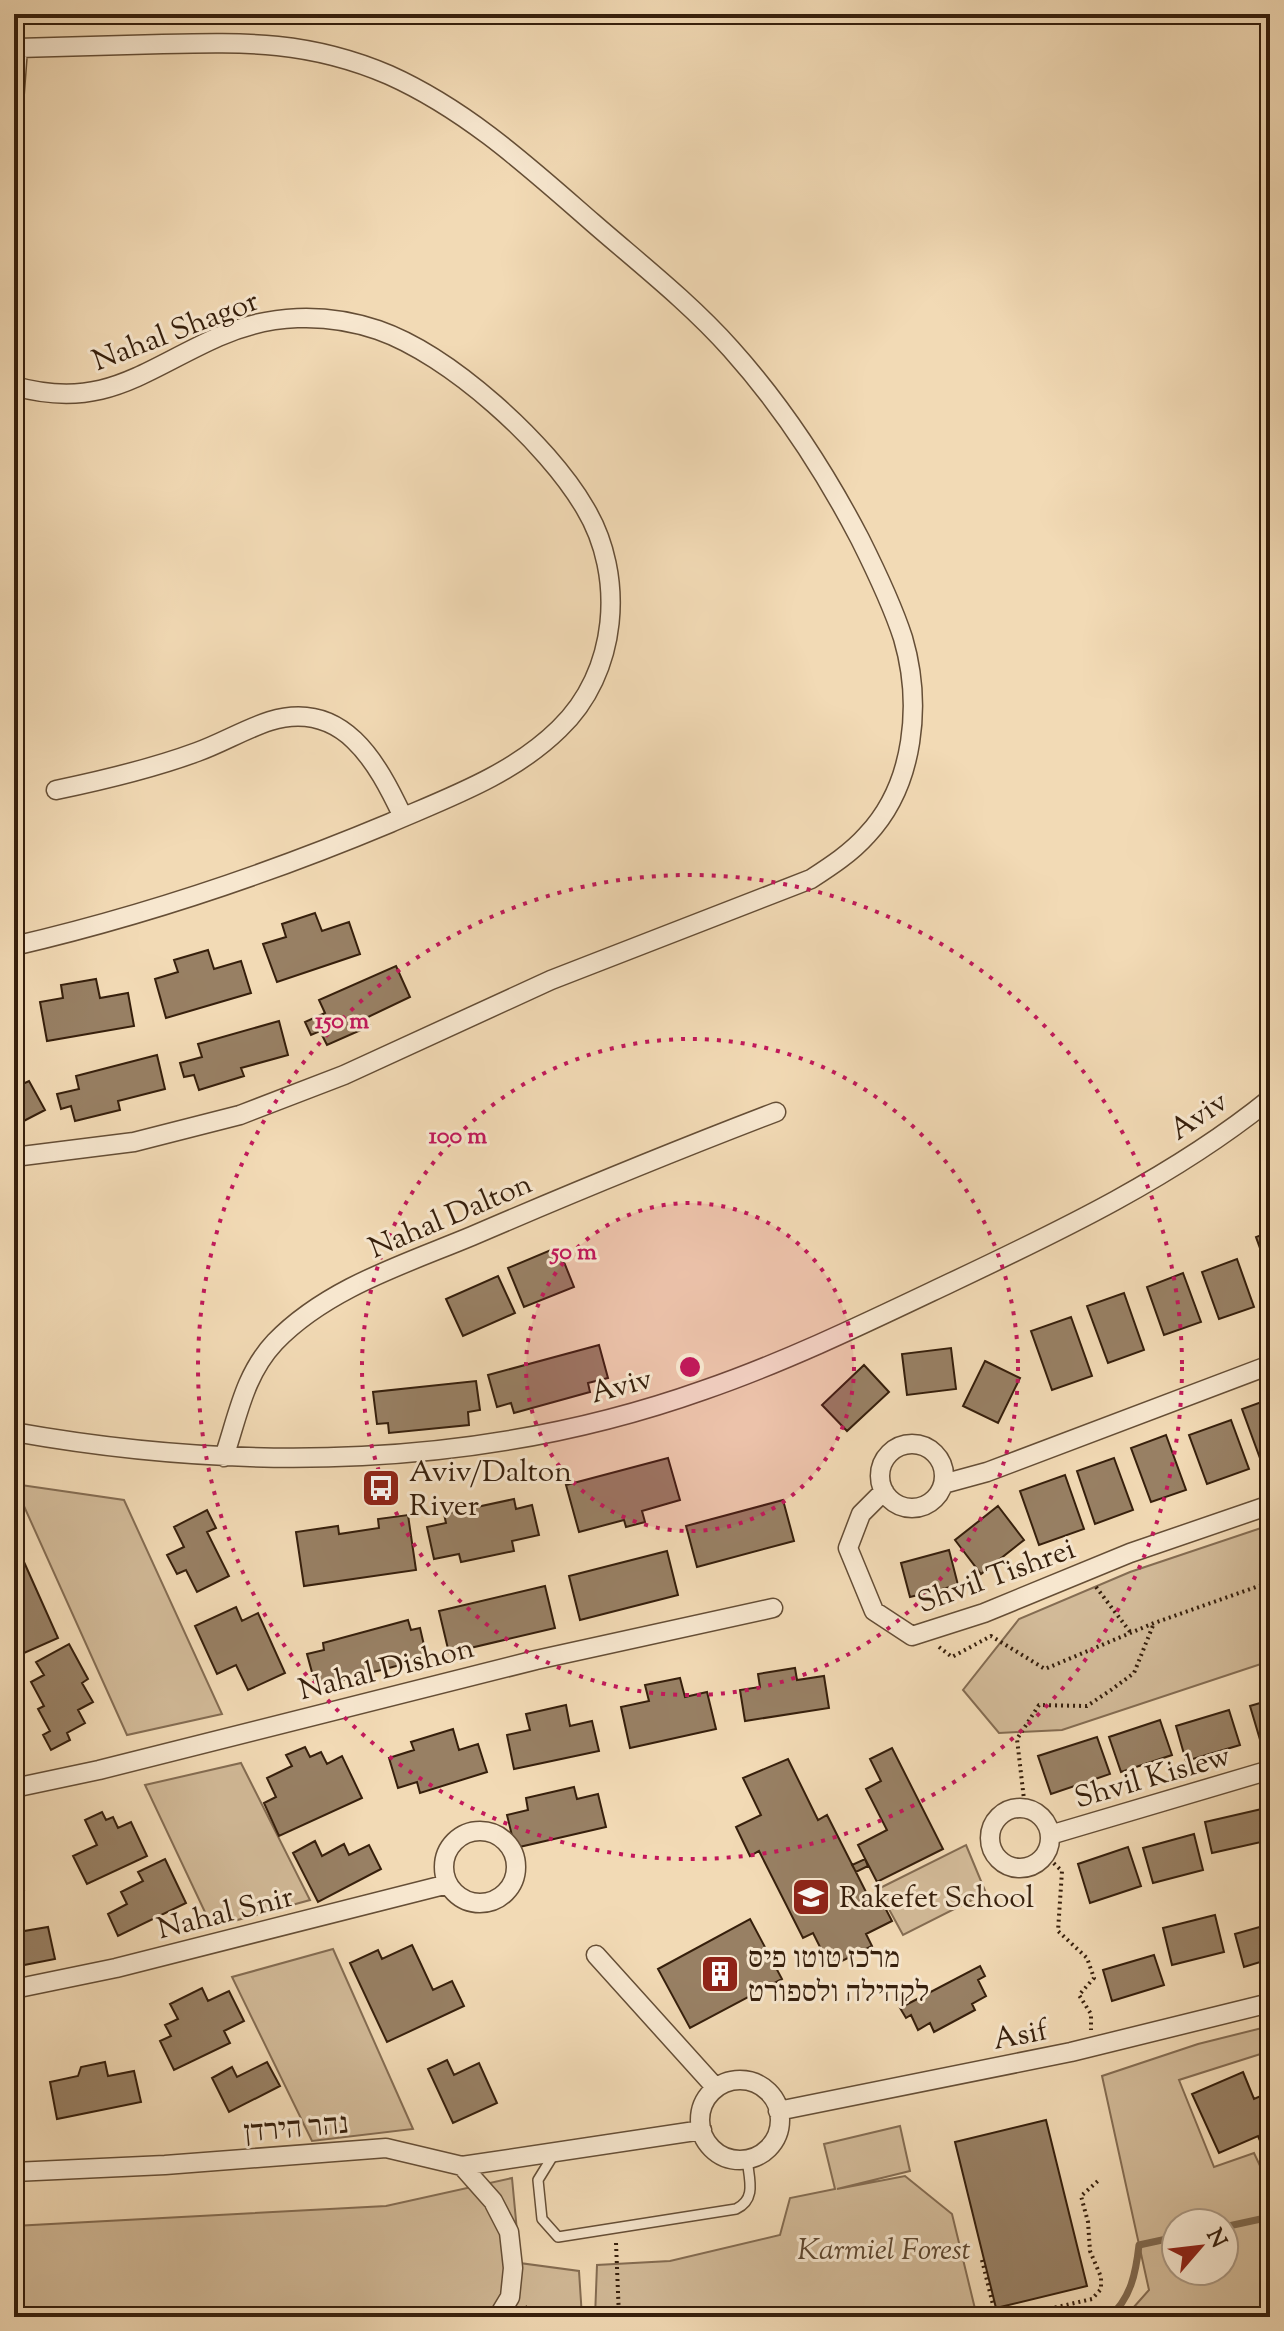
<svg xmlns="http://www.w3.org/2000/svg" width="1284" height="2331" viewBox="0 0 1284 2331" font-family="'Sorts Mill Goudy','Frank Ruhl Libre',serif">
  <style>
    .green { fill: #d2ba98; stroke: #846c52; stroke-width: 2; fill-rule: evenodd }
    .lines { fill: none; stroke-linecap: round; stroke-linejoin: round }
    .stream { stroke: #80694f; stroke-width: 7 }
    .building { fill: #988064; stroke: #361f0c; stroke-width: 2 }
    .lane-casing { stroke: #654e36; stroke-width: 12 }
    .street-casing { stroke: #654e36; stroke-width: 21 }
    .path { stroke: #361f0c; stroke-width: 4; stroke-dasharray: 2 4; stroke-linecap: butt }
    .lane { stroke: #f7e7cf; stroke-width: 9 }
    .street { stroke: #f7e7cf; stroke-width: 18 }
    .ring { fill: none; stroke: #c2185b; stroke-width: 4; stroke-dasharray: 4 8 }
    .labels { text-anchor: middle; stroke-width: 6; stroke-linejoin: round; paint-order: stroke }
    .street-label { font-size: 30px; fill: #361f0c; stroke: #f7e7cf }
    .poi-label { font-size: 30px; fill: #361f0c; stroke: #f7e7cf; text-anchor: start }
    .park-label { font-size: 30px; font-style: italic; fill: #5d462f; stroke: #f7e7cf }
    .centre { fill: #c2185b; stroke: #f7e7cf; stroke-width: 4 }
    .ring-label { font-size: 24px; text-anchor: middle; font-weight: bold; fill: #c2185b; stroke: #f7e7cf; stroke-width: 6; stroke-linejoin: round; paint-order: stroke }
  </style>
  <rect width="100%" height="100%" fill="#f2dab5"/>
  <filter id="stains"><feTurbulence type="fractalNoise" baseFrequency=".0025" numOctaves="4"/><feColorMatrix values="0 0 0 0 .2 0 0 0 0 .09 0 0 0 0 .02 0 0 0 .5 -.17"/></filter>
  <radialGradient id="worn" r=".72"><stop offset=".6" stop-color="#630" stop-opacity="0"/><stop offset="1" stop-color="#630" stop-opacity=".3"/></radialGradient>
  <!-- green -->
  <path class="green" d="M14,1484L124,1500L222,1714L127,1735Z
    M1270,1525V1661L1062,1730L999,1733L963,1690L1019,1619L1130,1572Z
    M241,1763L310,1900L212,1927L145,1785Z
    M966,1845L986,1893L903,1935L878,1889Z
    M333,1949L413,2129L312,2141L232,1977Z
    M1270,2026V2051L1179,2080L1214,2167L1254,2153L1270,2187V2317H1125L1149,2290L1102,2076L1198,2044ZM1224,2223V2271H1176V2223Z
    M900,2126L910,2171L837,2189L905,2176L952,2214L977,2317H595L597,2265L670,2261L780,2235L790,2198L835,2189L824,2144Z
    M512,2178L520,2263L579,2271L582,2317H14V2226L386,2206Z"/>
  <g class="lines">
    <!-- stream -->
    <path class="stream" d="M1224,2227L1270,2217
      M922,2317L939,2314L946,2317
      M1109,2317C1131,2299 1136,2272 1139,2245L1176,2237"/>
  </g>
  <!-- building -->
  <path class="building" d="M315,913L322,931L349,922L360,954L277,982L263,944L286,937L282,924Z
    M208,950L214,969L241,961L251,993L166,1018L155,979L178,972L174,960Z
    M396,966L410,997L366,1018L370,1026L327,1045L320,1031L311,1035L305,1022L325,1013L319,1000Z
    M96,979L100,998L128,993L134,1026L47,1041L40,1002L63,998L61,985Z
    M279,1021L288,1055L241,1068L244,1076L199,1090L194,1075L184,1077L180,1063L202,1057L198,1044Z
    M157,1055L165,1089L118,1101L120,1110L75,1121L71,1106L61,1109L57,1094L79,1089L76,1076Z
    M29,1081L45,1110L14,1126V1088Z
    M1270,1232V1276L1256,1237Z
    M558,1247L574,1287L524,1307L508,1268Z
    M1237,1259L1254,1307L1219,1319L1202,1272Z
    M1183,1273L1201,1322L1164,1335L1147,1287Z
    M498,1276L515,1313L463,1336L446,1299Z
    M1124,1293L1144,1350L1108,1363L1087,1306Z
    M1071,1317L1092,1376L1052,1390L1031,1331Z
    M599,1345L608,1378L588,1383L590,1392L514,1413L511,1403L497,1407L488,1375Z
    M951,1348L956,1389L907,1395L902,1354Z
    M985,1361L1020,1378L998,1423L963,1406Z
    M864,1365L889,1392L847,1431L822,1405Z
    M476,1381L480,1410L468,1412L469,1425L389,1433L388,1423L377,1424L373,1392Z
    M1270,1399V1458L1261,1461L1242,1409Z
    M1231,1420L1249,1469L1207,1484L1189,1435Z
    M1166,1435L1186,1490L1151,1502L1131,1448Z
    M668,1458L680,1500L642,1511L645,1522L626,1527L624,1520L579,1532L566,1485Z
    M1114,1458L1133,1510L1095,1524L1077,1471Z
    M1065,1475L1084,1529L1039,1545L1020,1491Z
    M514,1499L516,1509L532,1505L539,1535L512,1541L514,1551L461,1562L459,1554L434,1559L427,1527L446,1523L444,1514Z
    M783,1500L794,1541L697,1567L686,1526Z
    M998,1506L1024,1540L981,1574L955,1540Z
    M207,1510L216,1528L207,1532L229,1576L197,1592L186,1570L177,1574L167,1555L184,1547L174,1527Z
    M408,1515L416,1570L304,1586L296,1532L338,1526L339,1534L379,1528L378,1519Z
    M949,1550L958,1585L910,1597L901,1563Z
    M667,1551L678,1595L580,1620L569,1576Z
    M24,1562L58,1638L15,1657L14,1567Z
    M545,1586L555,1628L449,1653L439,1611Z
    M236,1607L242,1621L258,1613L285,1673L248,1690L236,1665L217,1674L195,1626Z
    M408,1620L411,1630L420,1628L427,1658L316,1687L307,1654L324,1650L323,1643Z
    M69,1644L88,1679L82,1683L93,1702L78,1710L85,1723L67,1733L70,1740L51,1750L43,1735L50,1731L38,1709L44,1706L31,1682L44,1675L36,1662Z
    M795,1668L797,1680L824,1676L829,1708L745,1721L740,1690L760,1687L758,1674Z
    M680,1678L685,1697L707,1692L716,1729L630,1748L621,1707L649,1701L645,1685Z
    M1270,1700V1741L1261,1743L1250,1706Z
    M566,1705L570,1726L592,1721L599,1751L514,1769L507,1735L530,1730L526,1714Z
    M1229,1710L1240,1745L1186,1761L1176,1726Z
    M1160,1720L1172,1755L1121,1772L1109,1737Z
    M453,1729L459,1750L478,1744L487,1772L420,1793L417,1782L398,1788L389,1758L414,1750L411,1742Z
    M1097,1737L1110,1774L1051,1794L1038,1756Z
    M305,1747L310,1757L321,1752L327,1764L342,1756L362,1798L279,1836L264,1803L276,1797L267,1778L292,1766L286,1755Z
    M892,1748L943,1849L877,1882L858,1845L887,1830L866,1789L881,1781L870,1759Z
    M788,1759L818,1820L827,1815L869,1898L878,1894L892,1921L866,1934L872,1946L830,1967L813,1933L803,1938L759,1851L750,1856L736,1827L761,1815L743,1778Z
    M574,1787L577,1799L598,1794L606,1827L515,1848L507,1815L528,1810L526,1798Z
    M1266,1808L1270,1840L1212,1853L1205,1822Z
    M102,1812L106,1820L113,1817L118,1828L131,1822L147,1856L87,1884L73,1856L97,1845L85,1820Z
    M1194,1834L1203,1870L1153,1883L1143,1848Z
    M315,1841L322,1856L344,1844L349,1855L369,1845L381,1869L318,1902L293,1853Z
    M1128,1847L1141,1886L1090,1903L1078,1864Z
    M19,1856L24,1890L14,1891V1857Z
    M165,1859L186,1903L118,1936L108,1914L127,1904L121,1892L143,1881L138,1872Z
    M865,1859L868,1866L856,1872L852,1865Z
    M1215,1915L1224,1952L1172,1965L1163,1928Z
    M750,1919L782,1979L690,2028L658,1969Z
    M22,1921L24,1931L48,1927L55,1959L14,1967V1923Z
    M1270,1924V1959L1244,1967L1235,1934Z
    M412,1945L433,1990L452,1981L464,2006L387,2042L350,1963L378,1950L382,1959Z
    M1154,1955L1164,1985L1112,2001L1103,1970Z
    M980,1966L985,1976L978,1980L986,1996L972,2004L975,2010L934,2032L930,2023L918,2030L911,2015L906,2018L900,2008Z
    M202,1988L208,2001L229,1991L244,2021L224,2031L230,2043L174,2070L160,2041L171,2036L165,2025L178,2019L170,2004Z
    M447,2060L454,2075L479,2063L497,2103L453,2123L428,2069Z
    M105,2062L108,2076L134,2071L141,2102L57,2119L50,2082L78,2076L81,2067Z
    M267,2062L280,2086L229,2112L212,2078L232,2067L237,2077Z
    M1243,2072L1254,2099L1270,2092V2164L1258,2136L1219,2153L1192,2094Z
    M1046,2120L1087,2286L996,2308L955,2142Z"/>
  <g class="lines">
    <!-- lane casing -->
    <g class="lane-casing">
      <path id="lane" d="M554,2154L538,2180L542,2219L558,2237L736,2209C757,2199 749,2179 747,2159"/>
    </g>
    <!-- street casing -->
    <g class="street-casing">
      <path id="street" d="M14,101L18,48C66,47 114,45 163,44C246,42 310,41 389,75C467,110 529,167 592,222C639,263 689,302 731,349C783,407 824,470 860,539C876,571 892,604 903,638C922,703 915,784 867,835C851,853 831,866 811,879L551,980L344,1075L240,1115L134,1142L14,1157
        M14,386C103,411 142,371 218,337C269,314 325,312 378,330C450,355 547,443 585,508C626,576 618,673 559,729C512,775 450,797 390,823C268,874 143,916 14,946
        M56,790C104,780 151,769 197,752C222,743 245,729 270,721C343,699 377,762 403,817
        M14,1432C244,1473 482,1469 704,1390C788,1361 870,1321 950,1283C1060,1231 1175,1176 1270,1099
        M880 1476a32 32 0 1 1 64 0a32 32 0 1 1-64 0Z
        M224,1457C238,1416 244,1375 275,1342C327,1288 405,1264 472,1236C572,1193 674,1151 776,1112
        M943,1484L987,1472L1270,1365
        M884,1491L861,1514L848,1548L874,1611L912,1636L984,1613L1130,1553L1270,1505
        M14,1788L99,1770L536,1660L773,1608
        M990 1838a30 30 0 1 1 60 0a30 30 0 1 1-60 0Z
        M444 1867a36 36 0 1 1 72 0a36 36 0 1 1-72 0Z
        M1050,1835L1270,1770
        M596,1955L716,2088
        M14,1989L116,1968L448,1884
        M700 2120a40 40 0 1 1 80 0a40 40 0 1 1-80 0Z
        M778,2111L1071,2052L1270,2003
        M462,2166L702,2130
        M14,2172L165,2165L386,2148L462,2166L493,2201L509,2232L513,2268L510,2297L498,2317"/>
    </g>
    <!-- path -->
    <path class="path" d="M1096,1587L1131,1633
      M939,1647L952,1657L991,1636L1045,1669L1154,1623L1270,1582
      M1025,1808L1017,1739L1039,1705L1087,1706L1111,1690L1134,1673L1154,1623
      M1045,1855L1062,1871L1058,1931L1087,1958L1094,1978L1079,1995L1091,2014V2030
      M616,2243L619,2317
      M982,2260L996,2317
      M525,2307L540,2317
      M1014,2317L1092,2299L1101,2289V2277L1090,2251L1088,2222L1081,2196L1099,2180"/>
    <!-- lane -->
    <use href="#lane" class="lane"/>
    <!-- street -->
    <use href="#street" class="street"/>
  </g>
  <!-- distance rings -->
  <circle cx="690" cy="1367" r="164" fill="#c2185b" fill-opacity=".12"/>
  <g class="ring">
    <circle cx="690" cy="1367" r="164"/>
    <circle cx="690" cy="1367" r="328"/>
    <circle cx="690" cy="1367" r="492"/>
  </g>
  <!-- icons -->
  <defs>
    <g id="bus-square" transform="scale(2)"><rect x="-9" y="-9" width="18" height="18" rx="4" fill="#8f2418" stroke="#f7e7cf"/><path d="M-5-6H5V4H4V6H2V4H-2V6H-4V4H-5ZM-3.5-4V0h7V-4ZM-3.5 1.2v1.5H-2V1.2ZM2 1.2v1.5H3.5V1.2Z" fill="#fff"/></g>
    <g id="school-square" transform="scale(2)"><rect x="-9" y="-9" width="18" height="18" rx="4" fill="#8f2418" stroke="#f7e7cf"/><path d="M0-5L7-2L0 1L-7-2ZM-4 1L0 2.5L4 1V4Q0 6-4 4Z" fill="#fff"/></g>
    <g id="building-square" transform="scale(2)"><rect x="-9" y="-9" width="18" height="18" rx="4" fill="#8f2418" stroke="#f7e7cf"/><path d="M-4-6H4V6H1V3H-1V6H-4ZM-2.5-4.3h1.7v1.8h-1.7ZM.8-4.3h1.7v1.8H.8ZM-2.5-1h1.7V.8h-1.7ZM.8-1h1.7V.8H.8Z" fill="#fff"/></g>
  </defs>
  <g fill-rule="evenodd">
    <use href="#bus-square" x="381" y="1488"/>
    <use href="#school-square" x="811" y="1897"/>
    <use href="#building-square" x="720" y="1974"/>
  </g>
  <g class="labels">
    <!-- street labels -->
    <g class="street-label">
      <text transform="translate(175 330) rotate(-21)" y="10">Nahal Shagor</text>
      <text transform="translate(1198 1115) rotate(-34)" y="10">Aviv</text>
      <text transform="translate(450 1215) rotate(-23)" y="10">Nahal Dalton</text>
      <text transform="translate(621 1385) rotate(-15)" y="10">Aviv</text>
      <text transform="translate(996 1575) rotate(-20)" y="10">Shvil Tishrei</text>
      <text transform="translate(386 1668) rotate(-14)" y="10">Nahal Dishon</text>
      <text transform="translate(1152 1776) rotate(-16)" y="10">Shvil Kislew</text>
      <text transform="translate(225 1912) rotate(-14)" y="10">Nahal Snir</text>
      <text transform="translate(1020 2034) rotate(-11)" y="10">Asif</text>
      <text transform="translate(296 2127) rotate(-5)" y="10">נהר הירדן</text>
    </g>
    <!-- poi labels -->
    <g class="poi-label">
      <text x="409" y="1481">Aviv/Dalton<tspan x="409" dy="34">River</tspan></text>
      <text x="839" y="1907">Rakefet School</text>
      <text x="748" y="1967">מרכז טוטו פיס<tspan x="748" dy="34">לקהילה ולספורט</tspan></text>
    </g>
    <!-- park labels -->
    <g class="park-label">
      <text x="884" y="2259">Karmiel Forest</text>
    </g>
  </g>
  <circle cx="690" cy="1367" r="12" class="centre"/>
  <g class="ring-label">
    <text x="342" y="1028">150 m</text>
    <text x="458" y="1143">100 m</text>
    <text x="574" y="1259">50 m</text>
  </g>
  <!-- margin -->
  <rect width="1284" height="2331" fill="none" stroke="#f2dab5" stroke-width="48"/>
  <rect x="16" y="16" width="1252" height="2299" fill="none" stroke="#361f0c" stroke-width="4"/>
  <rect x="24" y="24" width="1236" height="2283" fill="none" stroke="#361f0c" stroke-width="2"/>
  <!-- north arrow -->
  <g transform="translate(1200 2247) rotate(62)"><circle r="38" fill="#f7e7cf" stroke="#aa9781" stroke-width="2"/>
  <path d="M0-6L14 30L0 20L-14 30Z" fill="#8f2418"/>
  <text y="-12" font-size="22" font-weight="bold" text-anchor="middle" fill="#361f0c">N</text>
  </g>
  <rect width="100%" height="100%" filter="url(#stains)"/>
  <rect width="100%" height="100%" fill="url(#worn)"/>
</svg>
